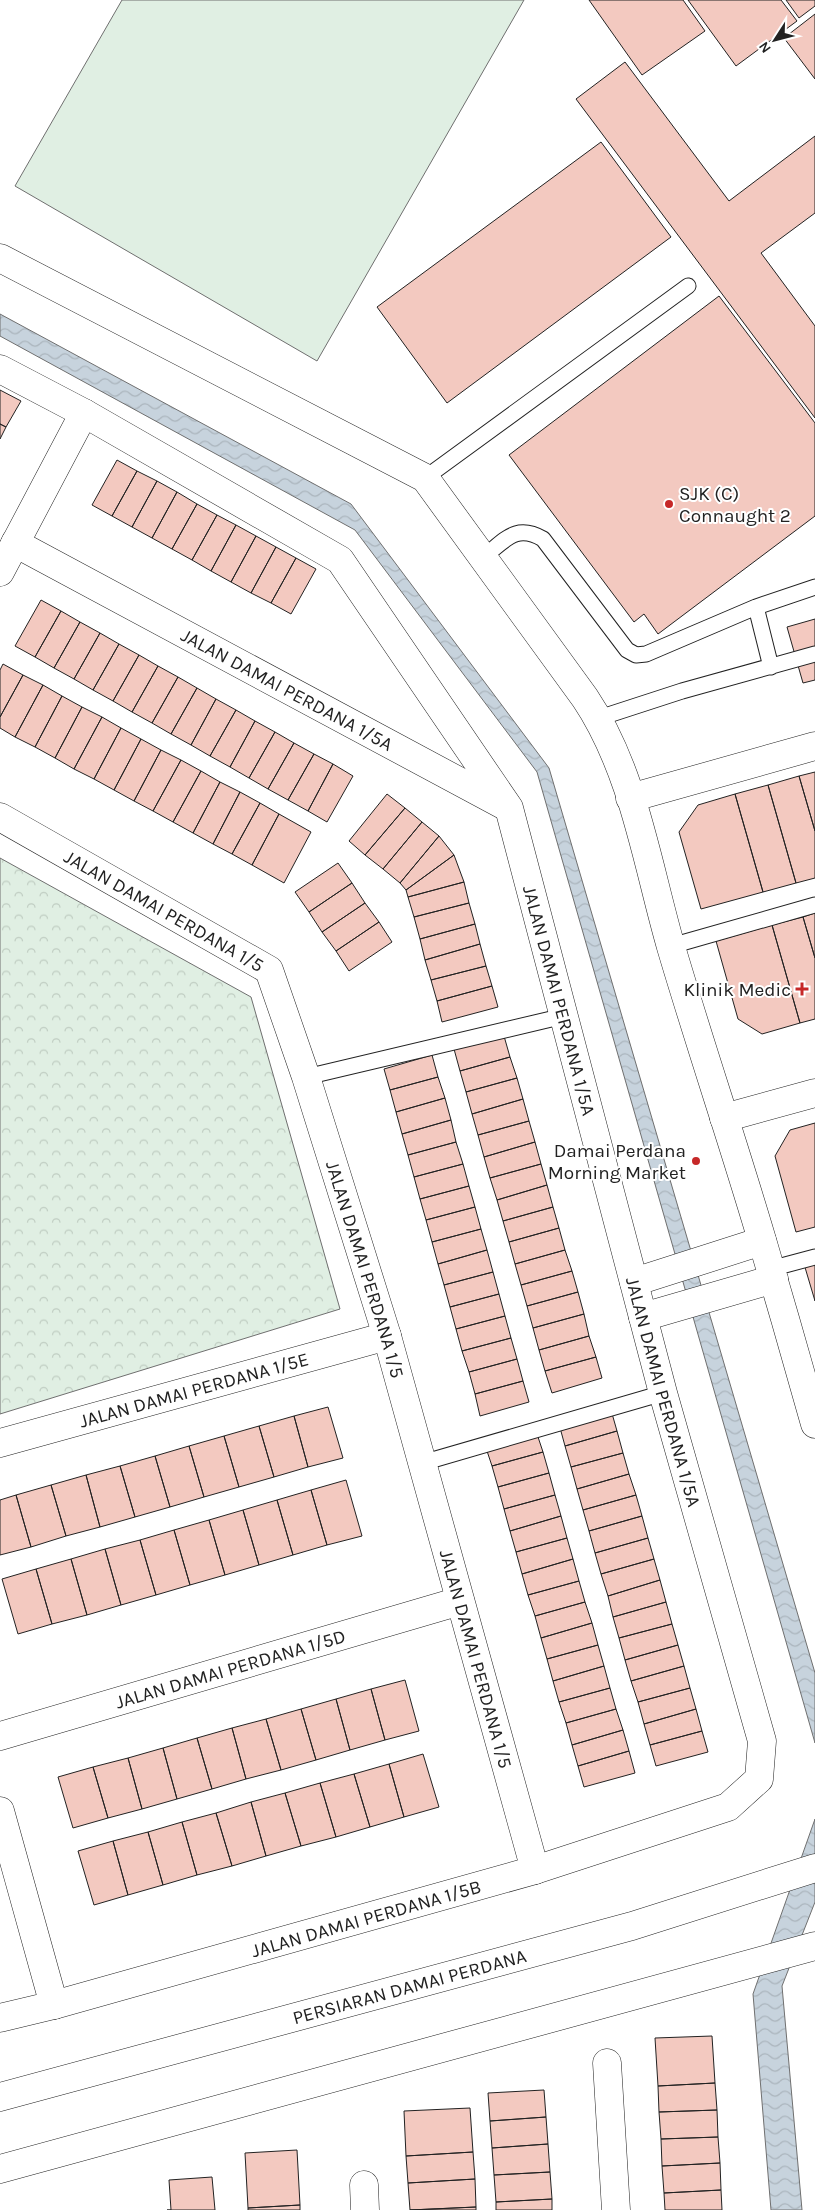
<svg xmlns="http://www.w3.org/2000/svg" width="815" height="2210" viewBox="0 0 815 2210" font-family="Karla,sans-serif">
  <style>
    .forest { fill: url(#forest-crowns); stroke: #6f6f6f }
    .garden { fill: #e0efe3; stroke: #6f6f6f }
    .water { fill: url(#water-waves); stroke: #6f6f6f }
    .building { fill: #f3c9c0; stroke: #222 }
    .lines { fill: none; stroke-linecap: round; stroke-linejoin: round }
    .lane-casing { stroke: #222; stroke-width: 17 }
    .street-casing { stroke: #222; stroke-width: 29 }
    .secondary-casing { stroke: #222; stroke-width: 29 }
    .lane { stroke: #fff; stroke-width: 15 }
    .street { stroke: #fff; stroke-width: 28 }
    .secondary { stroke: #fff; stroke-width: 28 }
    .poi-dot { fill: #c62828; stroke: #fff; stroke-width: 2 }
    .labels { text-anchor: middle; stroke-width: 4; stroke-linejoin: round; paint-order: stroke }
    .poi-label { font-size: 19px; fill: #222; stroke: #fff; text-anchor: end }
    .street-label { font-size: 19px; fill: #222; stroke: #fff }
  </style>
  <defs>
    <pattern id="forest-crowns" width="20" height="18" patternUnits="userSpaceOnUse" patternTransform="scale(1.25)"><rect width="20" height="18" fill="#e0efe3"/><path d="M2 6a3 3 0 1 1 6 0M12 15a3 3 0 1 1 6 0" fill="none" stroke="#c0cdc2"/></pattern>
    <pattern id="water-waves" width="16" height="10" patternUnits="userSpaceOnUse" patternTransform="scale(1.25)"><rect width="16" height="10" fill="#c7d3dd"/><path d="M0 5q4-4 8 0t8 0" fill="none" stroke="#abb5bd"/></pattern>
  </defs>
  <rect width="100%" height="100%" fill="#fff"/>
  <!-- forest -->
  <path class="forest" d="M0,858L251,997L340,1309L0,1414Z"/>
  <!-- garden -->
  <path class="garden" d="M122,0H524L317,361L15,186Z"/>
  <!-- water -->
  <path class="water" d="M0,314L351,504L549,768L815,1673V1743L537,772L355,530L0,336Z
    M815,1819V1902L782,1986L802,2210H771L753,1994Z"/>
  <!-- building -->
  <path class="building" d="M589,0H683L705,31L642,75Z
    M688,0H781L797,21L736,66Z
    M786,0H815V6L799,18Z
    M815,14V79L784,38Z
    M625,62L729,201L815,136V213L761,253L815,326V418L576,99Z
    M601,142L671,237L447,403L377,307Z
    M719,296L815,423V516L658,634L644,614L634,622L509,455Z
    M0,390L21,401L6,427L0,424Z
    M0,424L6,427L0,439Z
    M117,460L137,471L112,516L92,505Z
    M137,471L157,481L132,527L112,516Z
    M157,481L177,492L152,538L132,527Z
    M177,492L197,504L172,549L152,538Z
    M197,504L217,515L192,560L172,549Z
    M217,515L236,525L211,571L192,560Z
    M236,525L256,536L231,582L211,571Z
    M256,536L276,547L251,593L231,582Z
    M276,547L296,558L271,603L251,593Z
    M296,558L316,569L291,614L271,603Z
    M41,600L61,611L35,657L15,646Z
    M61,611L80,622L54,668L35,657Z
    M815,619V680L803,683L787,627Z
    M80,622L100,633L74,679L54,668Z
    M100,633L119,644L93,690L74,679Z
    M119,644L139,655L113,701L93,690Z
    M139,655L158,666L132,712L113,701Z
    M3,664L23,675L0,717V670Z
    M158,666L178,677L152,723L132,712Z
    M23,675L43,685L15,737L0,728V717Z
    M178,677L197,688L171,734L152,723Z
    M43,685L62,696L35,747L15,737Z
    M197,688L216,699L191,745L171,734Z
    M62,696L82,707L55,758L35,747Z
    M216,699L236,710L210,756L191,745Z
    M82,707L102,717L74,769L55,758Z
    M236,710L255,721L230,767L210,756Z
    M102,717L121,728L94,779L74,769Z
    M255,721L275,732L249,778L230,767Z
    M121,728L141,739L114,790L94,779Z
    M275,732L294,743L268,789L249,778Z
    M141,739L161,750L134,801L114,790Z
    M294,743L314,754L288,800L268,789Z
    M161,750L181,760L153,811L134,801Z
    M314,754L333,764L308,811L288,800Z
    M181,760L201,771L173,822L153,811Z
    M333,764L353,776L327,822L308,811Z
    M201,771L220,782L193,833L173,822Z
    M815,772V831L799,776Z
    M799,776L815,831V878L796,883L768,785Z
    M220,782L240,792L213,844L193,833Z
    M768,785L796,883L763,892L735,794Z
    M240,792L260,803L232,854L213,844Z
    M387,794L405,808L365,855L349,841Z
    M735,794L763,892L701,909L679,832L698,805Z
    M260,803L279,814L252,865L232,854Z
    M405,808L422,822L383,869L365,855Z
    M279,814L311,832L284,883L252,865Z
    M422,822L439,836L400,883L383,869Z
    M439,836L454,855L406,890L400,883Z
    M454,855L464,882L408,897L406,890Z
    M338,863L352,883L309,912L295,892Z
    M464,882L469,903L414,917L408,897Z
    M352,883L365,903L322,932L309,912Z
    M365,903L379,922L336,951L322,932Z
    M469,903L475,924L420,939L414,917Z
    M815,913V958L803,917Z
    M803,917L815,958V1019L800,1023L772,925Z
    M379,922L392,942L349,971L336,951Z
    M475,924L480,944L425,960L420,939Z
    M772,925L800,1023L762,1034L738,1019L716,941Z
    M480,944L486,966L431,980L425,960Z
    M486,966L492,986L437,1001L431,980Z
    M492,986L498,1007L442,1022L437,1001Z
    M504,1036L510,1057L460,1071L454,1049Z
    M432,1055L438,1077L390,1090L384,1069Z
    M510,1057L517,1078L466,1092L460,1071Z
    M438,1077L445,1098L396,1112L390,1090Z
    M517,1078L523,1099L472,1114L466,1092Z
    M445,1098L451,1120L402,1134L396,1112Z
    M523,1099L529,1121L478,1135L472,1114Z
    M451,1120L456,1142L408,1155L402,1134Z
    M529,1121L535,1142L484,1157L478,1135Z
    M815,1123V1227L796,1232L775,1156L790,1130Z
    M456,1142L463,1164L414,1177L408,1155Z
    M535,1142L541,1164L490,1178L484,1157Z
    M463,1164L469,1186L420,1199L414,1177Z
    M541,1164L547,1185L497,1200L490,1178Z
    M547,1185L553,1207L503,1221L497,1200Z
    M469,1186L475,1207L426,1220L420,1199Z
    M475,1207L481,1229L432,1242L426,1220Z
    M553,1207L559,1228L509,1242L503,1221Z
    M559,1228L565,1250L515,1264L509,1242Z
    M481,1229L487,1250L438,1264L432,1242Z
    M487,1250L493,1272L444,1285L438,1264Z
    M565,1250L572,1271L521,1285L515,1264Z
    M815,1261V1301L804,1264Z
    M572,1271L578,1292L527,1306L521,1285Z
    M493,1272L499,1294L450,1307L444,1285Z
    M578,1292L584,1314L533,1328L527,1306Z
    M499,1294L505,1316L456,1329L450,1307Z
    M584,1314L589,1336L539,1350L533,1328Z
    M505,1316L511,1338L462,1351L456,1329Z
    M589,1336L596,1357L545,1371L539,1350Z
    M511,1338L517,1359L469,1372L462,1351Z
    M596,1357L602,1378L552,1393L545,1371Z
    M517,1359L523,1381L475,1394L469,1372Z
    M523,1381L529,1402L480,1416L475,1394Z
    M328,1407L343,1458L308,1467L294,1416Z
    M611,1410L617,1431L565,1446L559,1424Z
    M294,1416L308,1467L274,1477L259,1426Z
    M259,1426L274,1477L239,1487L224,1436Z
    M536,1431L543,1452L492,1466L485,1445Z
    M617,1431L623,1453L571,1467L565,1446Z
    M224,1436L239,1487L204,1497L189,1446Z
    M189,1446L204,1497L170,1507L155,1456Z
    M543,1452L549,1473L498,1487L492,1466Z
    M623,1453L629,1474L577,1489L571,1467Z
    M155,1456L170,1507L135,1517L120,1466Z
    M120,1466L135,1517L100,1527L86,1475Z
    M549,1473L555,1495L504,1509L498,1487Z
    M629,1474L636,1495L583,1510L577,1489Z
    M86,1475L100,1527L66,1536L51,1485Z
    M346,1480L362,1536L327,1545L311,1490Z
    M51,1485L66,1536L31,1547L16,1495Z
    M311,1490L327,1545L293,1555L277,1500Z
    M16,1495L31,1547L0,1555V1500Z
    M555,1495L561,1516L510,1531L504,1509Z
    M636,1495L642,1516L589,1531L583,1510Z
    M277,1500L293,1555L259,1565L243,1510Z
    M243,1510L259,1565L225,1575L209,1520Z
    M561,1516L567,1538L516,1552L510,1531Z
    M642,1516L648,1538L595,1553L589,1531Z
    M209,1520L225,1575L190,1585L174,1530Z
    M174,1530L190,1585L156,1595L140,1540Z
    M567,1538L573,1559L522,1574L516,1552Z
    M648,1538L654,1559L601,1574L595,1553Z
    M140,1540L156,1595L121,1605L105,1549Z
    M105,1549L121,1605L87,1615L71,1559Z
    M71,1559L87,1615L52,1624L36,1569Z
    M573,1559L579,1581L528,1595L522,1574Z
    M654,1559L660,1580L608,1596L601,1574Z
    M36,1569L52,1624L18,1634L2,1579Z
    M660,1580L666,1602L613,1617L608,1596Z
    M579,1581L585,1602L535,1616L528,1595Z
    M585,1602L592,1623L541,1638L535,1616Z
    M666,1602L672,1624L619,1638L613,1617Z
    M592,1623L598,1645L547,1659L541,1638Z
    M672,1624L678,1645L625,1660L619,1638Z
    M598,1645L604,1666L553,1681L547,1659Z
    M678,1645L684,1666L631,1681L625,1660Z
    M604,1666L610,1688L559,1702L553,1681Z
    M684,1666L690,1688L638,1702L631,1681Z
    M405,1680L419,1731L385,1740L371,1689Z
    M610,1688L616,1709L566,1723L559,1702Z
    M690,1688L696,1709L644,1724L638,1702Z
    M371,1689L385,1740L350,1750L336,1699Z
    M336,1699L350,1750L316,1760L301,1709Z
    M301,1709L316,1760L281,1770L266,1719Z
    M616,1709L623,1730L572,1745L566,1723Z
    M696,1709L702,1731L650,1745L644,1724Z
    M266,1719L281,1770L246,1779L232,1728Z
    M232,1728L246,1779L212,1789L197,1738Z
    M623,1730L629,1751L578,1766L572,1745Z
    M702,1731L708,1752L656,1766L650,1745Z
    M197,1738L212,1789L177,1799L163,1748Z
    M163,1748L177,1799L142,1809L128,1758Z
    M629,1751L635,1773L584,1787L578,1766Z
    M423,1754L439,1807L404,1817L389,1764Z
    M128,1758L142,1809L108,1818L93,1767Z
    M389,1764L404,1817L370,1827L354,1774Z
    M93,1767L108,1818L73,1828L58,1777Z
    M354,1774L370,1827L336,1837L320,1783Z
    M320,1783L336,1837L301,1846L285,1793Z
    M285,1793L301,1846L266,1856L251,1802Z
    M251,1802L266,1856L232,1866L216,1813Z
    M216,1813L232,1866L197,1875L182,1822Z
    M182,1822L197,1875L163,1885L148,1832Z
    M148,1832L163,1885L128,1895L113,1841Z
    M113,1841L128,1895L94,1905L78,1851Z
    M712,2036L715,2083L658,2086L655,2038Z
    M715,2083L717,2110L659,2112L658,2086Z
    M544,2090L546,2117L490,2121L488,2093Z
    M470,2108L473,2152L406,2156L404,2111Z
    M717,2110L718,2137L661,2139L659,2112Z
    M546,2117L548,2144L492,2148L490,2121Z
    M718,2137L720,2163L662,2166L661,2139Z
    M548,2144L550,2172L494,2175L492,2148Z
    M297,2150L300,2205L248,2208L245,2153Z
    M473,2152L475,2179L408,2183L406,2156Z
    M720,2163L721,2190L664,2193L662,2166Z
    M550,2172L552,2199L496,2202L494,2175Z
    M212,2177L215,2210H167H171L169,2180Z
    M475,2179L476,2207L410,2210L408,2183Z
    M721,2190L722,2210H665L664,2193Z
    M552,2199V2210H496V2202Z
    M300,2205V2210H248V2208Z
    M476,2207V2210H410Z"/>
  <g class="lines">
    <!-- lane casing -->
    <g class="lane-casing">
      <path id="lane" d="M425,478L688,286
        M482,558C505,541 515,523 543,539L627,650L636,655L646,654L756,607
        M771,667L756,607L815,587
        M599,718L682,691L815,654
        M671,946L815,905
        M306,1077L564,1016
        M770,1269L815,1257
        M422,1463L663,1393"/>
    </g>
    <!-- street casing -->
    <g class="street-casing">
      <g id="street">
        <path d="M0,258L425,478L585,698C634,771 647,864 671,947C700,1045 733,1142 762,1240C780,1301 798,1363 815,1424"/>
        <path id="s1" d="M0,369L84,413L340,560L509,808L663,1393L762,1741L759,1779L728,1807L535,1870L54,2005L0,2018"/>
        <path id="s2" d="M15,543L505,806"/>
        <path d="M0,572L84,413"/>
        <path d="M630,798L815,746"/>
        <path id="s3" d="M0,817L269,970L306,1077L387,1336L535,1870"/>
        <path d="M724,1118L815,1093"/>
        <path d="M634,1282L762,1241"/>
        <path d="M643,1317L774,1279"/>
        <path id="s4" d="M0,1443L387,1336"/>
        <path id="s5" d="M0,1736L460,1601"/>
        <path d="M0,1811L54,2005"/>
        <path d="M607,2063L616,2210"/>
        <path d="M364,2185L365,2210"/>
      </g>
    </g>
    <!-- secondary casing -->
    <g class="secondary-casing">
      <g id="secondary">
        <path id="s6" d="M0,2097L632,1926L815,1868"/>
        <path d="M0,2169L815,1946"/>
      </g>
    </g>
    <!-- lane -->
    <use href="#lane" class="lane"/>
    <!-- street -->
    <use href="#street" class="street"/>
    <!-- secondary -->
    <use href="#secondary" class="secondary"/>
  </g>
  <!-- markers -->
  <g class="poi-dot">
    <circle cx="669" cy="504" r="5"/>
    <path d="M799.5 981.5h5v5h5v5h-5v5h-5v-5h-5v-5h5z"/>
    <circle cx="696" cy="1161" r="5"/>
  </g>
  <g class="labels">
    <!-- poi labels -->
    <g class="poi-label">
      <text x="679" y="500" text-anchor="start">SJK (C)<tspan x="679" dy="22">Connaught 2</tspan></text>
      <text x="791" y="996">Klinik Medic</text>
      <text x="686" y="1157">Damai Perdana<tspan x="686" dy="22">Morning Market</tspan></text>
    </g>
    <!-- street labels -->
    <g class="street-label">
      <text dy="7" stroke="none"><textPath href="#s2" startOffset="309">JALAN DAMAI PERDANA 1/5A</textPath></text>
      <text dy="7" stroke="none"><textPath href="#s3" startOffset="189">JALAN DAMAI PERDANA 1/5</textPath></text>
      <text dy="7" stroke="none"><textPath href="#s1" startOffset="889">JALAN DAMAI PERDANA 1/5A</textPath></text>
      <text dy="7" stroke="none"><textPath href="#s3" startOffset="624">JALAN DAMAI PERDANA 1/5</textPath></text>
      <text dy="7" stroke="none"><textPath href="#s4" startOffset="201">JALAN DAMAI PERDANA 1/5E</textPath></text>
      <text dy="7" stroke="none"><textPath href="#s1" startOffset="1294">JALAN DAMAI PERDANA 1/5A</textPath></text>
      <text dy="7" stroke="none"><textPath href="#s3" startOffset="1029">JALAN DAMAI PERDANA 1/5</textPath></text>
      <text dy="7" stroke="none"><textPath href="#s5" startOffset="240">JALAN DAMAI PERDANA 1/5D</textPath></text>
      <text transform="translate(366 1918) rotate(-16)" y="7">JALAN DAMAI PERDANA 1/5B</text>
      <text dy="7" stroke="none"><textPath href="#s6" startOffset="424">PERSIARAN DAMAI PERDANA</textPath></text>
    </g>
  </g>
  <!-- north arrow -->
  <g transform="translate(775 40) rotate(234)" stroke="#ffffff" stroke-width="4" paint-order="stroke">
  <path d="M0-4L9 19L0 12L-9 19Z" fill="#222222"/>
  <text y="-8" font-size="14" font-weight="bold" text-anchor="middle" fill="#222222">N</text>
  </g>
</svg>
